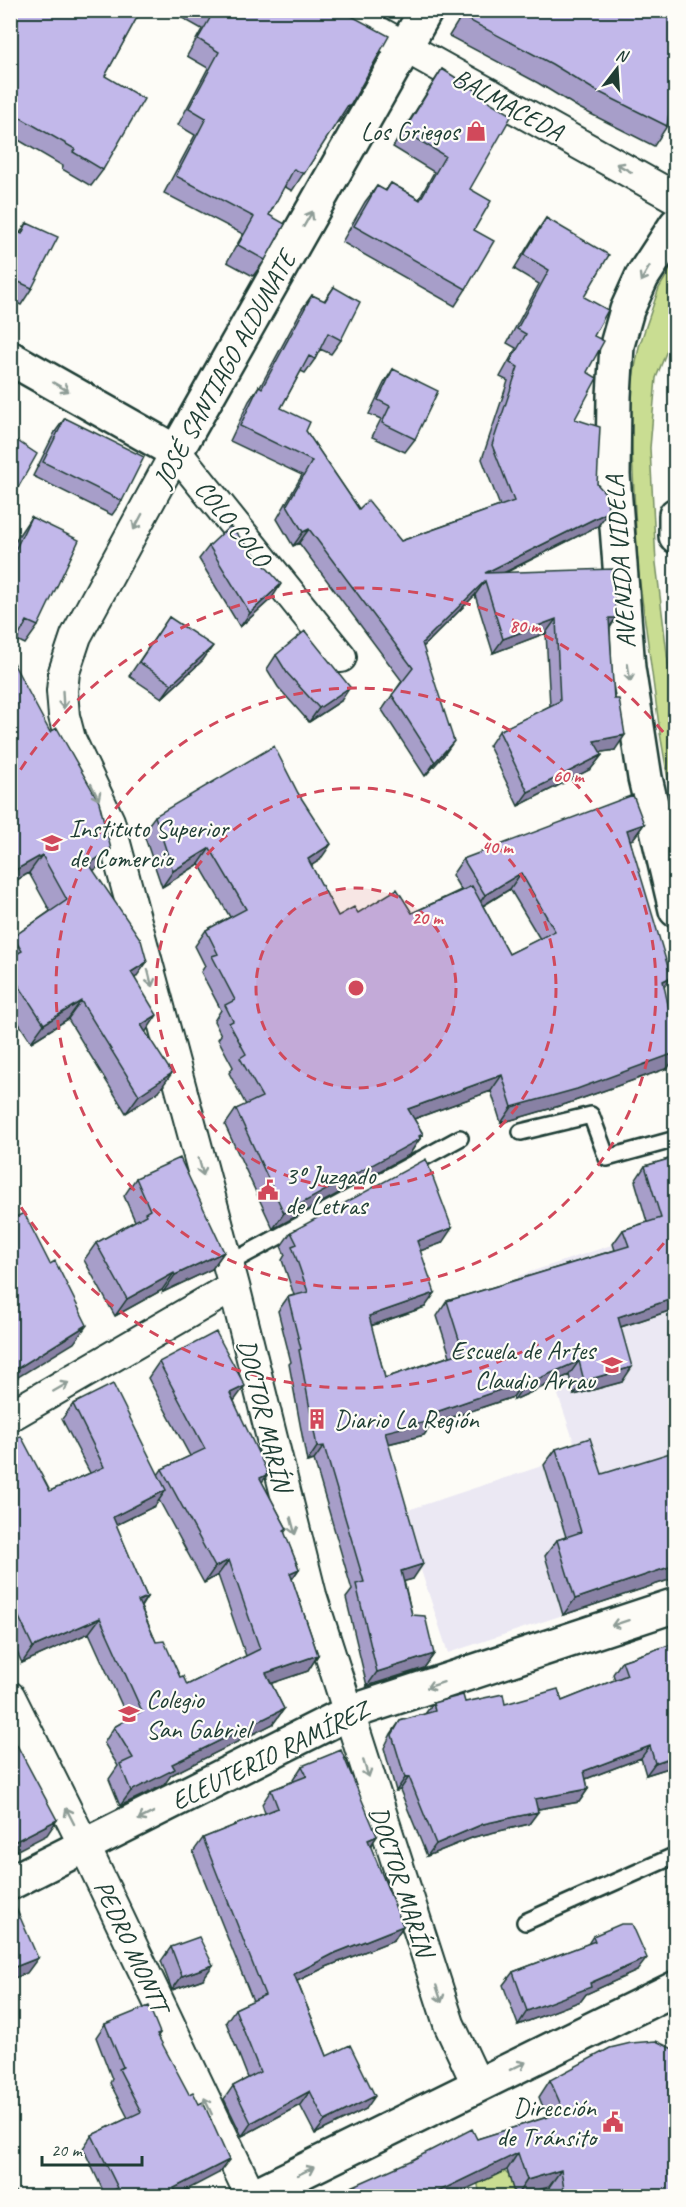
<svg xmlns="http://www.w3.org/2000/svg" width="686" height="2207" viewBox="0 0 686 2207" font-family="Caveat,sans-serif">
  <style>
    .built { fill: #ebe8f3 }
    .green { fill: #c9dd92; stroke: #748d63; stroke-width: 1.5 }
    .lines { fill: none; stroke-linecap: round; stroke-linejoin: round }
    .service-casing { stroke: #1f3d34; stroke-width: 20 }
    .minor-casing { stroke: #1f3d34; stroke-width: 34 }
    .tertiary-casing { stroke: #1f3d34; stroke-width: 38 }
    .secondary-casing { stroke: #1f3d34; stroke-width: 38 }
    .primary-casing { stroke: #1f3d34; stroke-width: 38 }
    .service { stroke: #fdfcf7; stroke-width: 15 }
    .minor { stroke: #fdfcf7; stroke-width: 30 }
    .tertiary { stroke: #fdfcf7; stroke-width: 33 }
    .secondary { stroke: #fdfcf7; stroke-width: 33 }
    .primary { stroke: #fdfcf7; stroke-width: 33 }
    .wall { fill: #a79ec9; stroke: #1f3d34; stroke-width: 1.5; fill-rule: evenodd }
    .shaded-wall { fill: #8881a4; stroke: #1f3d34; stroke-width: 1.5 }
    .building { fill: #c2b8ea; stroke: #1f3d34; stroke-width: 1.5 }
    .oneway { stroke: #8e9c96 }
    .ring { fill: none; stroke: #d1495b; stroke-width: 3; stroke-dasharray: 10 8 }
    .labels { text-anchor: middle; stroke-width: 4.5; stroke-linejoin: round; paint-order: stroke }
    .street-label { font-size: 26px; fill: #1f3d34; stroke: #fdfcf7 }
    .poi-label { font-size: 26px; fill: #1f3d34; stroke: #fdfcf7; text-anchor: start }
    .centre { fill: #d1495b; stroke: #fdfcf7; stroke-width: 3 }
    .ring-label { font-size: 18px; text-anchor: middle; font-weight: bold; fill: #d1495b; stroke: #fdfcf7; stroke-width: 4.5; stroke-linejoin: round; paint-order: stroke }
  </style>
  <rect width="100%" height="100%" fill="#fdfcf7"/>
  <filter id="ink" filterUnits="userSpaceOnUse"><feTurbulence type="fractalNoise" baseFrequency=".0167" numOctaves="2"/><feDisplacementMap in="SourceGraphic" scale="12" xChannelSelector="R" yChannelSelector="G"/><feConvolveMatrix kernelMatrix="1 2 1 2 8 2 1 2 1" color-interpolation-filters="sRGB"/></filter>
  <g filter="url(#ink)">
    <!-- built -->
    <path class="built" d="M675,1224V1578L448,1653L402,1512L578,1454L518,1276Z"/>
    <!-- green -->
    <path class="green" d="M675,261V330L656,378L650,448L656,563L675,719V820L660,733L638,569L632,453L631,388L639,347L659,288Z
      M470,2142L519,2184L525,2196H480Z"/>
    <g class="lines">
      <!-- service casing -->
      <g class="service-casing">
        <path id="service" d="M521,1132L591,1115L607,1158L676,1139
          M228,1264L460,1138
          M525,1922L676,1855"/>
      </g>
      <!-- minor casing -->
      <g class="minor-casing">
        <path id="minor" d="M339,10L676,198
          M341,657L176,452L76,636L64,672L62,691L64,716L70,739L109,821L234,1286L311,1595L449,2024L478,2086
          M10,1416L234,1286
          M10,1697L85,1847L251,2196"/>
      </g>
      <!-- tertiary casing -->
      <g class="tertiary-casing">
        <path id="tertiary" d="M10,1883L348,1713L676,1605
          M253,2196L676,1988"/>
      </g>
      <!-- secondary casing -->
      <g class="secondary-casing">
        <path id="secondary" d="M10,358L176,452L426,10"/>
      </g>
      <!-- primary casing -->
      <g class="primary-casing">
        <path id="primary" d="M676,225L642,277L627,310L617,345L614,396L613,475L628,668L645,778L676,910
          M676,515V536"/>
      </g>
      <!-- service -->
      <use href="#service" class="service"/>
      <!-- minor -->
      <use href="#minor" class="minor"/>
      <!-- tertiary -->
      <use href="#tertiary" class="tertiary"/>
      <!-- secondary -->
      <use href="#secondary" class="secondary"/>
      <!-- primary -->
      <use href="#primary" class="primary"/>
    </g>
    <!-- wall -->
    <path class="wall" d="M10,10H141L105,76L103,170L91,186L62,169L63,166L10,135Z
      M168,10H344V12L350,106L339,122H337L292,191L284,186L269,215L265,260L253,276L227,262L243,234L164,193L195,135L178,125L208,68L187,56L202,29Z
      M465,10H675L667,126L654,146L579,108L538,83L449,36Z
      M442,69L483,98L470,189L474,230L466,289L455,306L342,242L365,202L377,186L385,191L391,183L419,199L434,172L393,147L431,86Z
      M546,218L584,297L594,336L587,372L575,419L597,484L608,512L598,526L505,573L616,618L610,628L615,750L600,752L602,755L591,769L518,806L489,746L499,731L550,706L546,633L493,653L475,595L423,647L444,755L425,776L382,710L402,681L299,543L293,546L277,519L302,475L230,441L249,401L259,386L260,387L302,309L312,295L324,301L334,287L341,340L331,354L320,349L315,359L305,373L301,371L281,408L306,431L359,509L401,541L500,506L482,459L508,381L500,377L516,348L507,343L539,284L514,269L536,233Z
      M27,223L32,288L21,305L10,300V228L20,233Z
      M393,369L415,439L405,452L372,437L381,419L369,414L384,383Z
      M65,418L122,501L112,515L33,476L55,432Z
      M31,517L38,626L25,644L17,640L10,652V552L19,535Z
      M209,546L272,598L240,627L199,559Z
      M169,617L203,660L162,698L129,676Z
      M276,655L341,701L309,722L278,687L267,669Z
      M10,657L99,867L93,870L135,979L145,1032L159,1091L126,1113L68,1019L31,1042L10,1010V940L13,937L50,911L29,873L10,884Z
      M155,816L320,860L311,865L338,916L358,913H412L461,890L452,875L463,859L644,824L633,839L630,840L664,986L668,1068L566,1104L501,1123L491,1091L414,1119L423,1134L409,1155L273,1229L225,1125L236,1109L246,1105L229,1073L233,1067L218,1039L221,1035L214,1021L221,1010L201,972L205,966L195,946L206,930L230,917L199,864L162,887L143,832ZM510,889L540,939L509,954L483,906Z
      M672,1158L675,1309L621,1327L622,1382L574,1395L569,1375L514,1400L513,1397L432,1424L424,1435L388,1444L413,1579L404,1581L412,1615L434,1654L424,1668L367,1686L346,1598L352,1590L314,1460L307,1462L289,1364L291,1362L278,1311L288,1297L294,1295L282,1260L285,1255L281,1246L291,1232L442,1243L420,1251L425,1307L371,1326L385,1378L450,1356L437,1316L447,1301L615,1250L613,1244L623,1230L647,1222L635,1181L645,1166Z
      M136,1178L224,1252L212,1269L163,1292L162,1290L115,1316L84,1260L96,1243L135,1221L124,1196Z
      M159,1362L234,1401L262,1482L287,1529L284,1533L299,1569L292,1579L318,1655L308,1671L271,1683L284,1709L273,1724L171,1775L164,1785L120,1806L109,1779L118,1766L104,1743L114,1727L128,1719L89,1633L22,1663L10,1637V1442L50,1491L90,1473L62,1419L73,1404L158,1475L162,1469L190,1456L148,1378ZM159,1500L204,1583L218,1575L246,1656L187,1685L180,1677L156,1642L141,1607L147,1597L116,1525L155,1506Z
      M556,1449L602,1474L675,1470V1578L563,1615L545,1556L557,1540L566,1537L544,1465Z
      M675,1643V1766L646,1775L641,1758L586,1779L588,1789L579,1802L538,1809L529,1824L474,1837L427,1856L400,1790L396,1791L384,1748L391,1734L400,1721L425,1714L433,1703L465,1702L505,1704L562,1701L615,1680L613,1674L622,1661Z
      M302,1766L377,1836L370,1846L403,1926L394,1940L326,1967L297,1981L327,2056L366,2109L315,2134L300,2105L242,2136L224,2099L233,2086L248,2078L226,2022L235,2009L253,2001L193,1852L203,1838L265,1813L262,1804L271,1790L294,1781L293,1780Z
      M593,1936L637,1971L586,1994L581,2001L518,2025L503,1985L513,1972L588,1944Z
      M171,1947L203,1979L172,1990L161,1961Z
      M105,2024L160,2033L158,2036L219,2173L105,2195L83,2148L92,2135L128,2118L110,2083L112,2079L96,2037Z
      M550,2080L675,2196H551L549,2187L518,2196H515L507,2170L477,2139L547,2117L539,2097Z"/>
    <!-- shaded-wall -->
    <path class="shaded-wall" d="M608,512L598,526L485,582V581L475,595L412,658L422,643L485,573Z
      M309,529L299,543L293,546L303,532Z
      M281,584L272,598L240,627L250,613Z
      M609,618H616L606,632Z
      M556,619L546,633L493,653L503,639Z
      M213,646L203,660L162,698L172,684Z
      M350,687L341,701L309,722L319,708Z
      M625,735L615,750L584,755L594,741Z
      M454,741L444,755L425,776L435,762Z
      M602,755L591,769L518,806L528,792Z
      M644,824L633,839L616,846L627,830Z
      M331,844L320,860L297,875L308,859Z
      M210,848L199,864L162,887L173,871Z
      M111,849L99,867L76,882L89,864Z
      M42,855L29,873L10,884V874L12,872Z
      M521,873L510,889L474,911L485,895Z
      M147,962L134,980L131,972Z
      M671,977L660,993L663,981Z
      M81,1001L68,1019L31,1042L44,1024Z
      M157,1015L145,1033L141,1025Z
      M675,1053V1057L668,1068L566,1104L501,1123L512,1107Z
      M172,1073L159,1091L126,1113L139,1095Z
      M502,1075L491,1091L397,1125L408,1109Z
      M423,1134L409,1155L273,1229L284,1213Z
      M452,1228L442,1243L406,1256L417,1241Z
      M224,1252L212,1269L163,1292L175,1275Z
      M174,1273L162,1290L115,1316L127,1299Z
      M435,1293L425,1307L358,1330L369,1316Z
      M675,1298V1309L608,1331L618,1317Z
      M87,1325L74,1343L10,1382V1375L18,1368Z
      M579,1361L569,1375L514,1400L524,1385Z
      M632,1367L622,1382L574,1395L584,1381Z
      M523,1382L513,1397L432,1424L424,1435L375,1447L385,1432L433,1413Z
      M245,1386L234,1401L230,1393Z
      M324,1446L314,1460L307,1462L317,1447Z
      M268,1474L257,1489L260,1478Z
      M166,1490L155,1506L102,1532L113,1517Z
      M229,1560L218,1575L204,1583L215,1567Z
      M423,1564L413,1579L391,1585L401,1571Z
      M675,1565V1578L563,1615L575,1599Z
      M299,1569L288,1585L290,1573Z
      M147,1597L137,1612L138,1601Z
      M100,1618L89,1633L22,1663L33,1647Z
      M434,1654L424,1668L367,1686L377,1672Z
      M318,1655L308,1671L255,1689L266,1673Z
      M284,1709L273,1724L171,1775L164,1785L120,1806L131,1791L172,1764Z
      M650,1746L641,1758L575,1783L584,1771Z
      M675,1756V1766L646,1775L655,1763Z
      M409,1777L400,1790L396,1791L405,1778Z
      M588,1789L579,1802L527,1811L535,1799Z
      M538,1812L529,1824L474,1837L427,1856L436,1844L483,1824Z
      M57,1820L47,1835L10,1854V1844Z
      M377,1836L368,1850V1840Z
      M403,1926L394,1940L326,1967L285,1987L294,1974L335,1953Z
      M38,1958L27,1973L10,1980V1969Z
      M647,1958L637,1971L586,1994L581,2001L518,2025L527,2011Z
      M213,1965L203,1979L172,1990L182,1976Z
      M310,2091L300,2105L242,2136L251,2123Z
      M375,2096L366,2109L315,2134L325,2121Z
      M518,2153L507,2170L452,2196H429Z
      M229,2160L219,2173L175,2196H169L174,2188Z
      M561,2170L549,2187L516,2196L527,2180Z"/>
    <!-- building -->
    <path class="building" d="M14,10H141L105,76L144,99L103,170L73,152L75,149L14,114L10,121V17Z
      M209,10H344V12L389,36L350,106L348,105L304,174L294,169L269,215L285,224L265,260L238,245L254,217L176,176L206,118L189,108L219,52L198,39L213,13Z
      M467,10H675V73L667,126L593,89L552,64L463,17Z
      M442,69L485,96L483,98L512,115L470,189L491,201L474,230L494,241L466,289L354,226L377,186L386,191L391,183L420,200L445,156L404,131Z
      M546,218L609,255L584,297L608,310L594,336L604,341L587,372L597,378L575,419L600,427L597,484L607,495L608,512L485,573L613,569L616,618H609L614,699H619L625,735L594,741L602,755L528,792L499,731L560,701L556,619L503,639L485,581L422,643L454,741L435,762L392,695L413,668L309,529L303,532L287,505L312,461L240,426L259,386L262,388L312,295L325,301L334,287L360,302L341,340L328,333L315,359L309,356L281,408L310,422L306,431L359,509L368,500L401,541L514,501L492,445L518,367L510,362L526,334L517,329L549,270L524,255Z
      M27,223L58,237L32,288L10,278V228L22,234Z
      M393,369L438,391L415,439L382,423L390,406L378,400Z
      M65,418L144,457L122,501L43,462Z
      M10,436L37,454L10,502Z
      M31,517L79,540L38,626L27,621L10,652V561Z
      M230,526L281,584L250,613L209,546Z
      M169,617L213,646L172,684L139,662Z
      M305,631L350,687L319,708L287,673L276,655Z
      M10,657L50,732L57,728L99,802L111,849L89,864L141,940L147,962L131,972L157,1015L141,1025L172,1073L139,1095L81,1001L44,1024L10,972V958L22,951L13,937L67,900L42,855L12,872L10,868Z
      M274,746L298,793L331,844L308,859L338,916L354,907L358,913L397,889L412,913L472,886L509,954L555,931L521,873L485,895L463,859L633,795L644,824L627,830L671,977L663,981L675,1037V1053L577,1089L512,1107L502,1075L408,1109L423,1134L419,1136L420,1139L284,1213L236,1109L262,1097L240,1058L246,1054L229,1023L233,1021L225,1005L235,1000L212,956L218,954L206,930L246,909L210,848L173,871L155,816Z
      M180,1158L224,1252L175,1275L174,1273L127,1299L96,1243L146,1215L145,1213L150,1210L136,1178Z
      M672,1158L675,1171V1298L618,1317L632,1367L584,1381L579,1361L524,1385L523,1382L433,1413L434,1420L385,1432L423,1564L401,1571L412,1615L425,1616L434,1654L377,1672L356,1584L364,1582L324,1446L317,1447L299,1350L301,1349L288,1297L308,1292L292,1246L297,1244L291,1232L426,1159L452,1228L417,1241L435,1293L369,1316L385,1378L463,1352L447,1301L629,1246L623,1230L661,1218L645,1166Z
      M24,1213L50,1264L55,1261L87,1325L18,1368L19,1370L10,1375V1220Z
      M216,1332L245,1386L230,1393L268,1474L260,1478L287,1529L284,1531L299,1569L290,1573L318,1655L266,1673L284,1709L172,1764L175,1769L131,1791L120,1764L133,1758L114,1727L142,1711L100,1618L33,1647L10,1598V1442L21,1436L50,1491L104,1467L73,1404L113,1384L166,1490L113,1517L147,1597L138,1601L156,1642L164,1641L180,1677L183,1676L187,1685L260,1649L229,1560L215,1567L162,1469L205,1449L159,1362Z
      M590,1438L602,1474L670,1453L675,1470V1565L575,1599L557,1540L581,1532L556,1449Z
      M675,1643V1756L655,1763L650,1746L584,1771L588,1789L535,1799L538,1812L483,1824L436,1844L409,1777L405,1778L392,1735L400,1721L435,1711L433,1703L463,1695L465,1702L503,1694L505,1704L558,1689L562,1701L627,1675L622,1661Z
      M10,1734H11L57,1820L10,1844Z
      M341,1750L377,1836L368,1840L403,1926L335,1953L294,1974L327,2056L350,2045L375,2096L325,2121L310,2091L251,2123L233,2086L260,2072L235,2009L265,1995L203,1838L278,1808L271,1790L307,1776L302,1766Z
      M16,1908L38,1958L10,1969V1911Z
      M621,1924H632L647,1958L590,1983L591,1987L527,2011L513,1972L595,1941L593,1936Z
      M199,1937L213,1965L182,1976L171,1947Z
      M149,2006L160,2033L157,2034L189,2094L193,2092L199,2104L203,2102L229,2160L174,2188L177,2193L170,2196H102L118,2188L92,2135L141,2112L119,2069L123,2067L105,2024Z
      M656,2041L675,2050V2196H565L561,2170L527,2180L518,2153L429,2196H331L410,2161L472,2129L477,2139L564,2112L550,2080L610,2048L631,2043Z
      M10,2184L16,2193L11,2196H10Z"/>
    <!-- one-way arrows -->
    <defs><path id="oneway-shaft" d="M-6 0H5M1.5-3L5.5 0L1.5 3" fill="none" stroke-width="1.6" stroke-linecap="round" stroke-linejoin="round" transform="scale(1.5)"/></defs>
    <g class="oneway">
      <use href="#oneway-shaft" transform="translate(624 168) rotate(-151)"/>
      <use href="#oneway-shaft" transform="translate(308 219) rotate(-60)"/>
      <use href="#oneway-shaft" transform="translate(645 274) rotate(120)"/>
      <use href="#oneway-shaft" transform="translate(61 387) rotate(30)"/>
      <use href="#oneway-shaft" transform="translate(138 522) rotate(118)"/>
      <use href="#oneway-shaft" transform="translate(629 673) rotate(82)"/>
      <use href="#oneway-shaft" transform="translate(63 700) rotate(87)"/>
      <use href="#oneway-shaft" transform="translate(95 792) rotate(64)"/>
      <use href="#oneway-shaft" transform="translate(150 978) rotate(76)"/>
      <use href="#oneway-shaft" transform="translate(201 1167) rotate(75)"/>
      <use href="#oneway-shaft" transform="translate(61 1387) rotate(-30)"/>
      <use href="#oneway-shaft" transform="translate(293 1526) rotate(75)"/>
      <use href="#oneway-shaft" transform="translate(620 1623) rotate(162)"/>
      <use href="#oneway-shaft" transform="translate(435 1685) rotate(162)"/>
      <use href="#oneway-shaft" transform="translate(366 1769) rotate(72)"/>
      <use href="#oneway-shaft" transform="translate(70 1816) rotate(-117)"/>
      <use href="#oneway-shaft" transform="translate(146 1816) rotate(153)"/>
      <use href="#oneway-shaft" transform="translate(439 1994) rotate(72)"/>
      <use href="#oneway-shaft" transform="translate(518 2066) rotate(-26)"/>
      <use href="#oneway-shaft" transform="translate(208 2106) rotate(-115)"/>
      <use href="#oneway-shaft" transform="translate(306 2171) rotate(-26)"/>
    </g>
  </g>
  <!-- distance rings -->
  <circle cx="356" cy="988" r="100" fill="#d1495b" fill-opacity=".12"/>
  <g class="ring">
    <circle cx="356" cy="988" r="100"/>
    <circle cx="356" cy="988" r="200"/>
    <circle cx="356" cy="988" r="300"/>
    <path d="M675 1229A400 400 0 0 1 11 1191M11 785A400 400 0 0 1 675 747"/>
  </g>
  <!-- icons -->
  <defs>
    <g id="shop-bare" transform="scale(1.62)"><path d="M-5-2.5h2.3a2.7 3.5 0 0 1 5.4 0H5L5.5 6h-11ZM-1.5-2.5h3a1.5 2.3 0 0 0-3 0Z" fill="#d1495b" stroke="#fdfcf7" stroke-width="2.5" paint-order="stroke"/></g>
    <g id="school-bare" transform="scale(1.62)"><path d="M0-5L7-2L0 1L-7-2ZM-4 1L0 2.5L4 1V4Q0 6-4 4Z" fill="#d1495b" stroke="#fdfcf7" stroke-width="2.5" paint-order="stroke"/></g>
    <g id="civic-bare" transform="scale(1.62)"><path d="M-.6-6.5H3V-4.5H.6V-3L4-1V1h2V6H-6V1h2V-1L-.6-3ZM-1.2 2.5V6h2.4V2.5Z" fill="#d1495b" stroke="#fdfcf7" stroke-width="2.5" paint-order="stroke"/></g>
    <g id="building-bare" transform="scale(1.62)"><path d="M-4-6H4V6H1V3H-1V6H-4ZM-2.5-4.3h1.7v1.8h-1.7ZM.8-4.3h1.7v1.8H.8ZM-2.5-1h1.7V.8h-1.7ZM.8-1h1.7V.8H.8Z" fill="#d1495b" stroke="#fdfcf7" stroke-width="2.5" paint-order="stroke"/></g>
  </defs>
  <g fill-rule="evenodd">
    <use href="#shop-bare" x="476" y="131"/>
    <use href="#school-bare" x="52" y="843"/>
    <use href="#civic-bare" x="268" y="1190"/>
    <use href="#school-bare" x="612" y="1365"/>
    <use href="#building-bare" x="317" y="1419"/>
    <use href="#school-bare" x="129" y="1714"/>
    <use href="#civic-bare" x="613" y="2122"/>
  </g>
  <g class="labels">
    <!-- street labels -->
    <g class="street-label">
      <text transform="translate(508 104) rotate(29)" y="9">BALMACEDA</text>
      <text transform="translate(224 369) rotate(-61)" y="9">JOSÉ SANTIAGO ALDUNATE</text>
      <text transform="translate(233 523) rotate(51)" y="9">COLO COLO</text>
      <text transform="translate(620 562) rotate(-94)" y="9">AVENIDA VIDELA</text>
      <text transform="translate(265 1415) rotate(76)" y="9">DOCTOR MARÍN</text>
      <text transform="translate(270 1755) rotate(-26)" y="9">ELEUTERIO RAMÍREZ</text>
      <text transform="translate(402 1881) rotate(72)" y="9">DOCTOR MARÍN</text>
      <text transform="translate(132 1946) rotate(65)" y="9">PEDRO MONTT</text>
    </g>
    <!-- poi labels -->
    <g class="poi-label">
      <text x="459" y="140" text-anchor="end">Los Griegos</text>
      <text x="69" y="837">Instituto Superior<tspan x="69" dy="30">de Comercio</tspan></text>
      <text x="285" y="1184">3º Juzgado<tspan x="285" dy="30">de Letras</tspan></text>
      <text x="595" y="1359" text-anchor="end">Escuela de Artes<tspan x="595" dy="30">Claudio Arrau</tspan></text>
      <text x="334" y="1428">Diario La Región</text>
      <text x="146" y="1708">Colegio<tspan x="146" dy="30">San Gabriel</tspan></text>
      <text x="596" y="2116" text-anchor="end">Dirección<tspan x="596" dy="30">de Tránsito</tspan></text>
    </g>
  </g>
  <circle cx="356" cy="988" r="9" class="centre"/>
  <g class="ring-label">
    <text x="525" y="632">80 m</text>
    <text x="568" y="782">60 m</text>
    <text x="497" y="853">40 m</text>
    <text x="427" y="924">20 m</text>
  </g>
  <!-- margin -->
  <rect width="686" height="2207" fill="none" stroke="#fdfcf7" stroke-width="36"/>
  <rect x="18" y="18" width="650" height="2171" fill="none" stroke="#1f3d34" stroke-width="2" filter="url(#ink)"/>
  <!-- north arrow -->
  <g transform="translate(617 69) rotate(17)" stroke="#fdfcf7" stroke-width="4.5" paint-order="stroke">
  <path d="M0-4.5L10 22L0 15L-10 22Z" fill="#1f3d34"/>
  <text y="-9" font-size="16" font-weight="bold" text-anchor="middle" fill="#1f3d34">N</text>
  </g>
  <!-- scale -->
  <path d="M42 2156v9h100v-9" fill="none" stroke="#1f3d34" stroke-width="3"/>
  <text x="51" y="2156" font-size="18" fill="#1f3d34" stroke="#fdfcf7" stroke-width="4.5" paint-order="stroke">20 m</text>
</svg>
